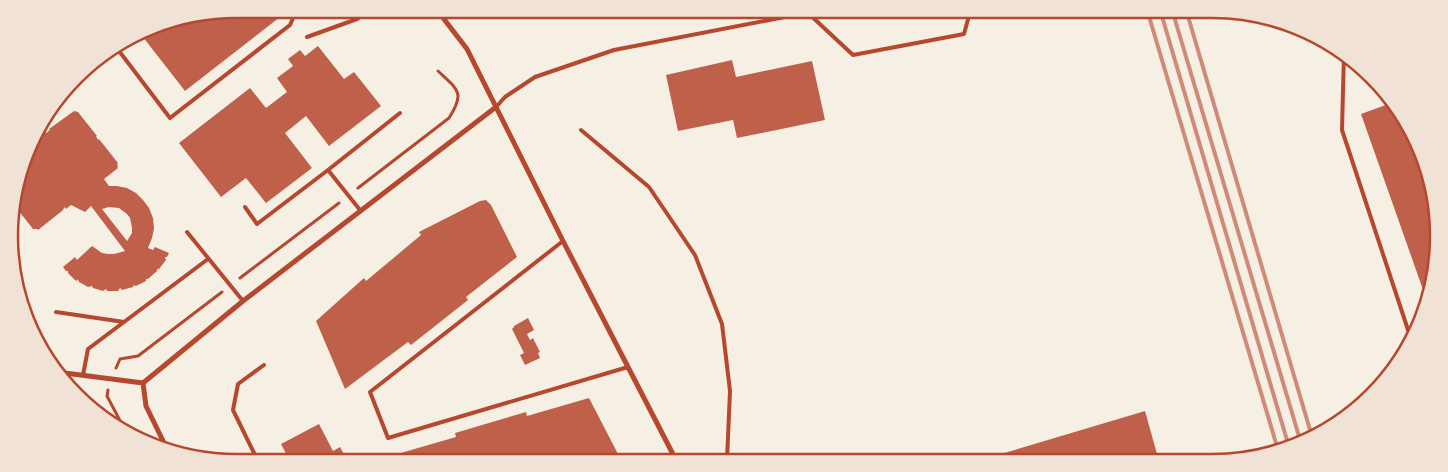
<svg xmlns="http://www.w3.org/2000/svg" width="1448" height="472" viewBox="0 0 1448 472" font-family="Raleway,sans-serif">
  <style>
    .building { fill: #bf614a; fill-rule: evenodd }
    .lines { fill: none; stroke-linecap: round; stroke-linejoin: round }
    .path { stroke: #b5482f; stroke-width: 3 }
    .service { stroke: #b5482f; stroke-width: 4 }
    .minor { stroke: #b5482f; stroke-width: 5 }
    .rail { stroke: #cf8b77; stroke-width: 4 }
    .rim { fill: none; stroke: #b5482f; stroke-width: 2.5 }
  </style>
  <rect width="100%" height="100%" fill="#f6efe4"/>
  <!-- building -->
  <path class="building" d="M236,9H288L289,10L185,91L139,32L149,26Z
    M318,46L344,79L354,72L381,106L329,146L306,116L285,133L312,168L266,203L246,178L221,197L179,143L250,88L266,108L287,92L277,78L293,66L288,59L300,50L305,56Z
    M732,60L736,77L812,61L825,120L737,138L733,120L678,131L666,75Z
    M1394,102L1401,110L1435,192V281L1427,301L1361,114Z
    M74,111L78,112L97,136H96L98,140L99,139L118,163L117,164L118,166L117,167L118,168L104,179L109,186H117L127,188L136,193L143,200L149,208L153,218L154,228L152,238L148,248L153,250L155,247L169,253L167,257H165L166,260L159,269H157V271L148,279H146V281L136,286L134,285L133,287L122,290L120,288L118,291H107L106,289L103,291L93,288L92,286L88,287L79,282L78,279L77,281L75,280L68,273V271H66L63,267L75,257L77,260L92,246L102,253L108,254H114L125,251L91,206L85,212L71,205L66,209L65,207L62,211L38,230L37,229H33L14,205L15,204L13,200L30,144L45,132L46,133L50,130L49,129ZM109,207L119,208L127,214L130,218L132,228V233L127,241L102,209Z
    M486,200L491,205L517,257L466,297L468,300L411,345L408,342L345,389L316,321L364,278L366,281L421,235L419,232L480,201Z
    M528,318L534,330L527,334L530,340L533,338L540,352L538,353L540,358L525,365L520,355L524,353L512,329L514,327V326Z
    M589,398L617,452V456L614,460L380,459L456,437L455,433L526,412L527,416Z
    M1145,411L1159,461H981V460Z
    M319,424L333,451L340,447L346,458L353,454L355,459H289L281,444Z"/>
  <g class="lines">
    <!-- path -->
    <path class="path" d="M358,188L449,118C466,92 457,89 438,71
      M240,278L339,203
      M116,368L120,359L138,356L222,292
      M108,390L107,396L126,432"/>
    <!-- service -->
    <path class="service" d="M808,13L853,55L964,34L970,12
      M307,37L357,19L371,9
      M116,47L170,118L290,25L297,9
      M1344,52L1342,130L1412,342
      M496,107L505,97L535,77L614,50L816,11
      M581,130L649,187L695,255L722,324L730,391L727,460
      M245,207L257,224L328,170
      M360,210L328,170L400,113
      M187,232L243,301
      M563,241L370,392L388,438L628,367
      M56,312L124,322
      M83,375L88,349L208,259
      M257,459L233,410L238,384L264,365"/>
    <!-- minor -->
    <path class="minor" d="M437,10L467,49L563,241L676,460
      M57,372L143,383
      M143,383L243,301L496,107
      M143,383L146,406L167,449"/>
    <!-- rail -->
    <path class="rail" d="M1148,13L1278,450
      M1161,13L1289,447
      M1173,13L1301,443
      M1187,13L1313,440"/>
  </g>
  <!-- crop -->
  <path d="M0 0H1448V472H0ZM236 18H1212A218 218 0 0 1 1430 236V236A218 218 0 0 1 1212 454H236A218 218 0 0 1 18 236V236A218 218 0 0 1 236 18Z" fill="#f1e2d6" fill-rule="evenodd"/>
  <path class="rim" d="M236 18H1212A218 218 0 0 1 1430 236V236A218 218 0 0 1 1212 454H236A218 218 0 0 1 18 236V236A218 218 0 0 1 236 18Z"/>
</svg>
